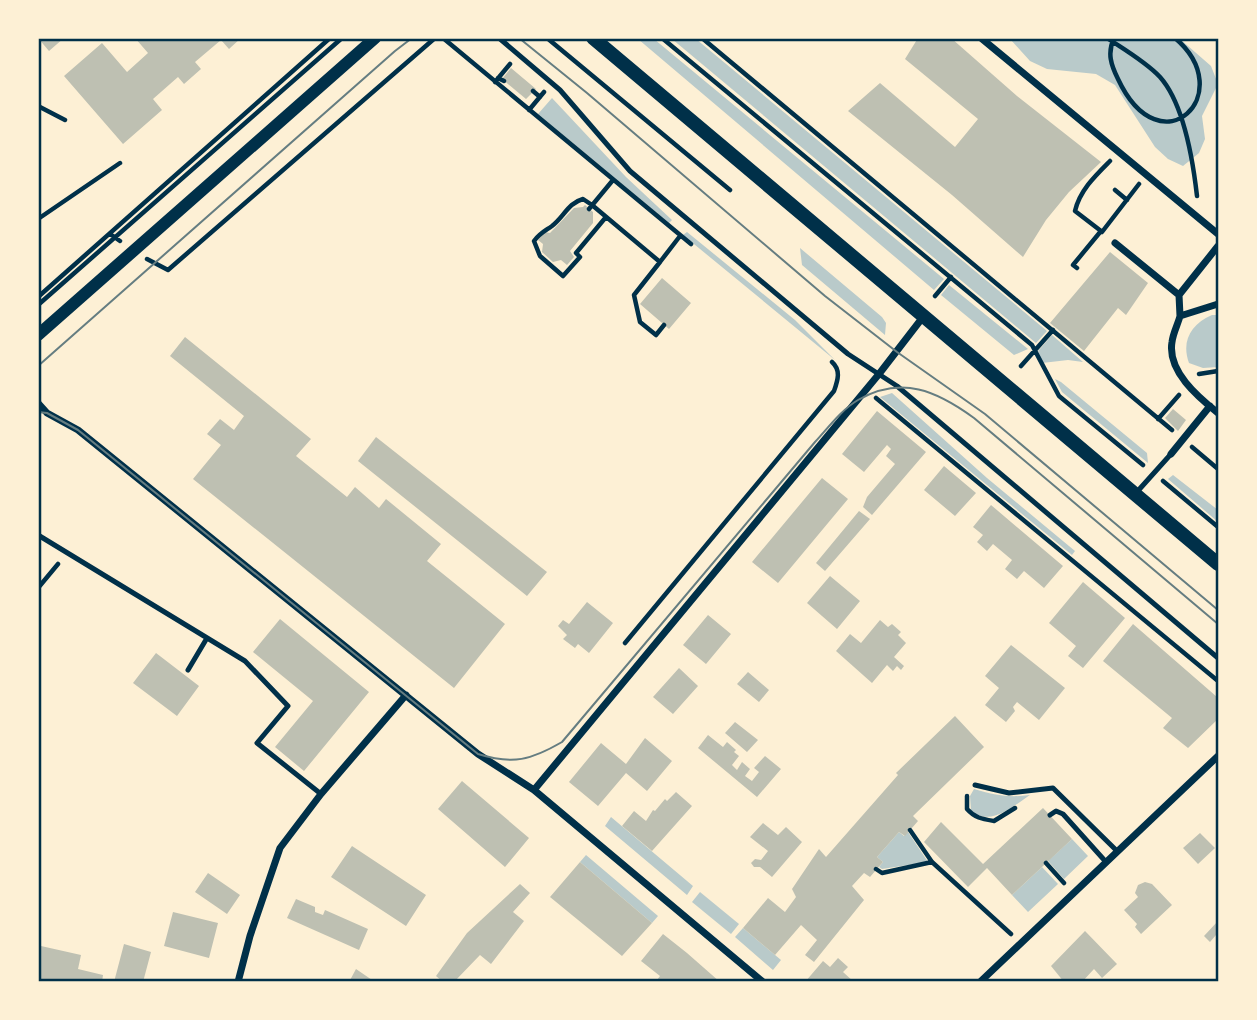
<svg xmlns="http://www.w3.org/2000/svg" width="1257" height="1020" viewBox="0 0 1257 1020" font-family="'Space Grotesk',sans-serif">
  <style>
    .green { fill: #b9caca }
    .building { fill: #bec0b2 }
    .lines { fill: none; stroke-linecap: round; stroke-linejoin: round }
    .path { stroke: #003049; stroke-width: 4.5 }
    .service { stroke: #003049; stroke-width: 5 }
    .minor { stroke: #003049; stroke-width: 7 }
    .tertiary { stroke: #003049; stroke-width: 12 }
    .secondary { stroke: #003049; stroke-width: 14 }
    .tram { stroke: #657d81; stroke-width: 2 }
    .neatline { fill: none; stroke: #003049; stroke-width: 2.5 }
  </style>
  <rect width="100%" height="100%" fill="#fdf0d5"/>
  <!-- green -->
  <path class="green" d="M638,39H654L944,279L934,290Z
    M672,39H696L1047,331L1036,343Z
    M1010,39H1180L1211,66L1218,84L1202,116L1205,139L1199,153L1183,166L1168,159L1155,147L1115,85L1096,74L1047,69L1030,61Z
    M552,98L626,177L672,220L669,223L538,114Z
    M687,232L795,320L835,360L683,235Z
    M800,248L882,317L886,323L885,335L802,265Z
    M949,285L1028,349L1014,355L941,295Z
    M1212,315H1218V367L1203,368L1189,363C1181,341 1191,324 1212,315Z
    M1052,335L1083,362L1068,360L1042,363L1038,351Z
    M1055,379L1061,382L1147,453L1148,463L1062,392Z
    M892,393L987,478L1075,551L1072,555L880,397Z
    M1173,475L1218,510V522L1168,479Z
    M974,789C994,795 1009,798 1030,795C1013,806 990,828 971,810L970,796Z
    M611,817L693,886L687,895L605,826Z
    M899,832L904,836L908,832L928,862L882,869L879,867L883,862L877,857Z
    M1072,839L1088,856L1064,879L1048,861Z
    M586,855L658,916L652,923L580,862Z
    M1042,867L1058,884L1028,912L1012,895Z
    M700,892L739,924L731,934L692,902Z
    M743,928L781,960L773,970L735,937Z"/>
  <!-- building -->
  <path class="building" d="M38,38H64L49,51Z
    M135,38H241L229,49L221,40L195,62L201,69L184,84L178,77L153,99L162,110L123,144L64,76L102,43L127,72L148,53Z
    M918,38H951L1017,96L1101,162L1069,192L1046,220L1023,257L952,195L848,111L880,83L955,147L978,119L905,59Z
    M511,68L536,89L526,99L502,79Z
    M585,205L593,212V223L570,251L574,257L567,265L561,260L553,262L542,252L543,244L538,240L545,232L550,233L574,208L583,207Z
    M1110,252L1148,283L1126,315L1118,308L1084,351L1050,323Z
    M662,278L691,303L669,329L640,304Z
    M185,337L311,439L296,456L347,497L355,487L379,508L386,499L441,544L427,561L505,624L454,688L193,479L221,445L207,434L220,419L234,430L244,416L170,356Z
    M1173,409L1186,420L1178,431L1165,418Z
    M877,411L926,452L872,515L863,507L867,497L895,464L886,456L891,449L887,445L864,472L842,454Z
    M376,437L547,572L527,596L358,461Z
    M944,466L976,493L955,516L924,490Z
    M822,478L848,499L778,583L752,562Z
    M991,505L1063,566L1044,588L1024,571L1017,579L1005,569L1012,560L993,544L987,551L977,542L983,535L973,527Z
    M859,511L870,519L825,571L816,563Z
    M830,576L860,601L837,629L807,603Z
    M1083,582L1125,618L1083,668L1068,656L1076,646L1049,623Z
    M587,602L613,623L589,653L578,644L575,648L563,639L567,635L558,626L563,620L569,624Z
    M708,615L731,634L706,664L683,645Z
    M280,619L369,692L304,771L275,747L313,701L253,652Z
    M880,620L888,627L892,624L901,632L898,635L906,643L894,657L904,666L901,670L897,666L893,671L887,665L872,683L836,651L850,634L861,643Z
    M1133,624L1217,697L1218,719L1188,748L1163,728L1172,718L1103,661Z
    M1011,645L1065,688L1039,720L1017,702L1013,707L1015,711L1006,722L985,705L999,688L985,676Z
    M156,653L199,686L177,716L133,683Z
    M679,668L698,686L673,714L653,697Z
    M748,672L769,690L759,702L737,684Z
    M955,716L984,747L913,816L918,821L905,836L899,832L877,857L883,862L870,877L864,873L852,886L864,900L814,962L805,955L817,940L801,925L775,955L743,928L768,898L785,912L796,897L792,889L819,849L826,857L898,775L896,773Z
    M735,722L758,740L747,752L725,733Z
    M708,735L723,747L727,742L736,750L734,752L739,756L732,765L737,770L742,762L750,769L745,776L752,781L759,772L754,768L765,756L781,769L757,797L698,748Z
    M645,738L672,761L647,791L626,773L598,806L569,782L601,743L626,764Z
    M462,781L529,838L505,867L438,809Z
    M676,792L692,806L652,851L622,826L634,811L646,821L653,810L655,811L665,799L667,801Z
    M1043,808L1072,839L1012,895L987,868L968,887L924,842L941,822L983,864Z
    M763,823L778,835L786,827L802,842L772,877L760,867H754L751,863L755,859L761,860L768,851L750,837Z
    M1200,833L1215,848L1198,864L1183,848Z
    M352,846L426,895L406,926L331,877Z
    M580,862L652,923L622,956L550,897Z
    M208,873L240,895L227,914L195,892Z
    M1145,882L1152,884L1172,905L1141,934L1135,927L1137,924L1124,910L1138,897L1135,893L1138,885Z
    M520,884L530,893L513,912L524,921L491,964L480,955L454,982H443L436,976L467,933Z
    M296,899L315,907V912L323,915L325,910L368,929L359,950L287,918Z
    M173,912L218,923L209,958L164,946Z
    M1218,921V937L1216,935L1210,942L1204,936Z
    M1085,931L1117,964L1102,978L1094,969L1082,982H1064L1051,966Z
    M663,934L687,953L720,982H659L657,980L660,976L641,961Z
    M124,944L151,952L143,982H114Z
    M41,946L81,955L78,969L103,975L102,982H38Z
    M838,958L848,967L843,972L854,982H805L823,961L830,967Z
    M356,969L375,982H349Z"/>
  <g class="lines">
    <!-- path -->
    <path class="path" d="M443,38L691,244
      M547,38L730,190
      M662,38L1032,345L1059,396L1143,465
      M702,38L1172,430
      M1107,38C1125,50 1146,62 1160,77C1184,104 1193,161 1197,196
      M1114,38C1107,53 1111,65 1118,79C1161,171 1240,93 1175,38
      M498,78L504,81
      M495,82L510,64
      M533,91L540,97
      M38,106L65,120
      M529,110L544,92
      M1115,190L1127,200
      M589,209L613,180
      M606,217L576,253L580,257L563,276L540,256L534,241C540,233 545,231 552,226C564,217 568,203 583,199L592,205L660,262L634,295L640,322L656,335L664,325
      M38,219L120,163
      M1102,232L1139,184
      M110,234L120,241
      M147,259L168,270L435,38
      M660,262L680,236
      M1077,268L1073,265L1101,231L1075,211C1080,190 1096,175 1110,161
      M935,296L951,277
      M38,297L330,38
      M38,305L342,38
      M1021,366L1053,330
      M1199,374L1218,371
      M876,398L1218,681
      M1158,419L1179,395
      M1192,447L1218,469
      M1163,481L1218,527
      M38,588L58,564
      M625,643L834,391C838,380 841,370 832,362
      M967,796V809C975,818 982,819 994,821L1015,808
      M910,830L932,862L1011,934
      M1046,863L1064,883
      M876,869L882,873L932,862"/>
    <!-- service -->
    <path class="service" d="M499,38L560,90L630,171L848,354L897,386L1218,658
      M1136,493L1171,454
      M38,535L245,661L288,706L257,743L321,794
      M188,670L207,638
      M975,785L1009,793L1053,788L1117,851
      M1050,815L1056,811L1063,814L1106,862"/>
    <!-- minor -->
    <path class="minor" d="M981,38L1218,234
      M1115,243L1179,295
      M1218,304L1180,316C1178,324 1173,333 1172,342C1167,371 1198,397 1218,413
      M1180,316L1179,295L1218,246
      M38,403L47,413L78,430L478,754L534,790L763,982
      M1171,454L1210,406
      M534,790L879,374L923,317
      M238,982L250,936L280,848L321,794L406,695
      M980,982L1218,756"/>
    <!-- tertiary -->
    <path class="tertiary" d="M38,335L375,38"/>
    <!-- secondary -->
    <path class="secondary" d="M593,38L1218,564"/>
    <!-- tram -->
    <path class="tram" d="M519,38L587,93L825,296L897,352L985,414L1218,610
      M38,366L395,51L412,38
      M38,412L47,413L78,430L478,754C513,765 531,760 562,742L815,442C828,428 841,410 858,400C902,375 937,391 974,418L1218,624"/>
  </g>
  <!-- border -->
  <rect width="1257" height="1020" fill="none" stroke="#fdf0d5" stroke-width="80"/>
  <rect x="40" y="40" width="1177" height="940" class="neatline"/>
</svg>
